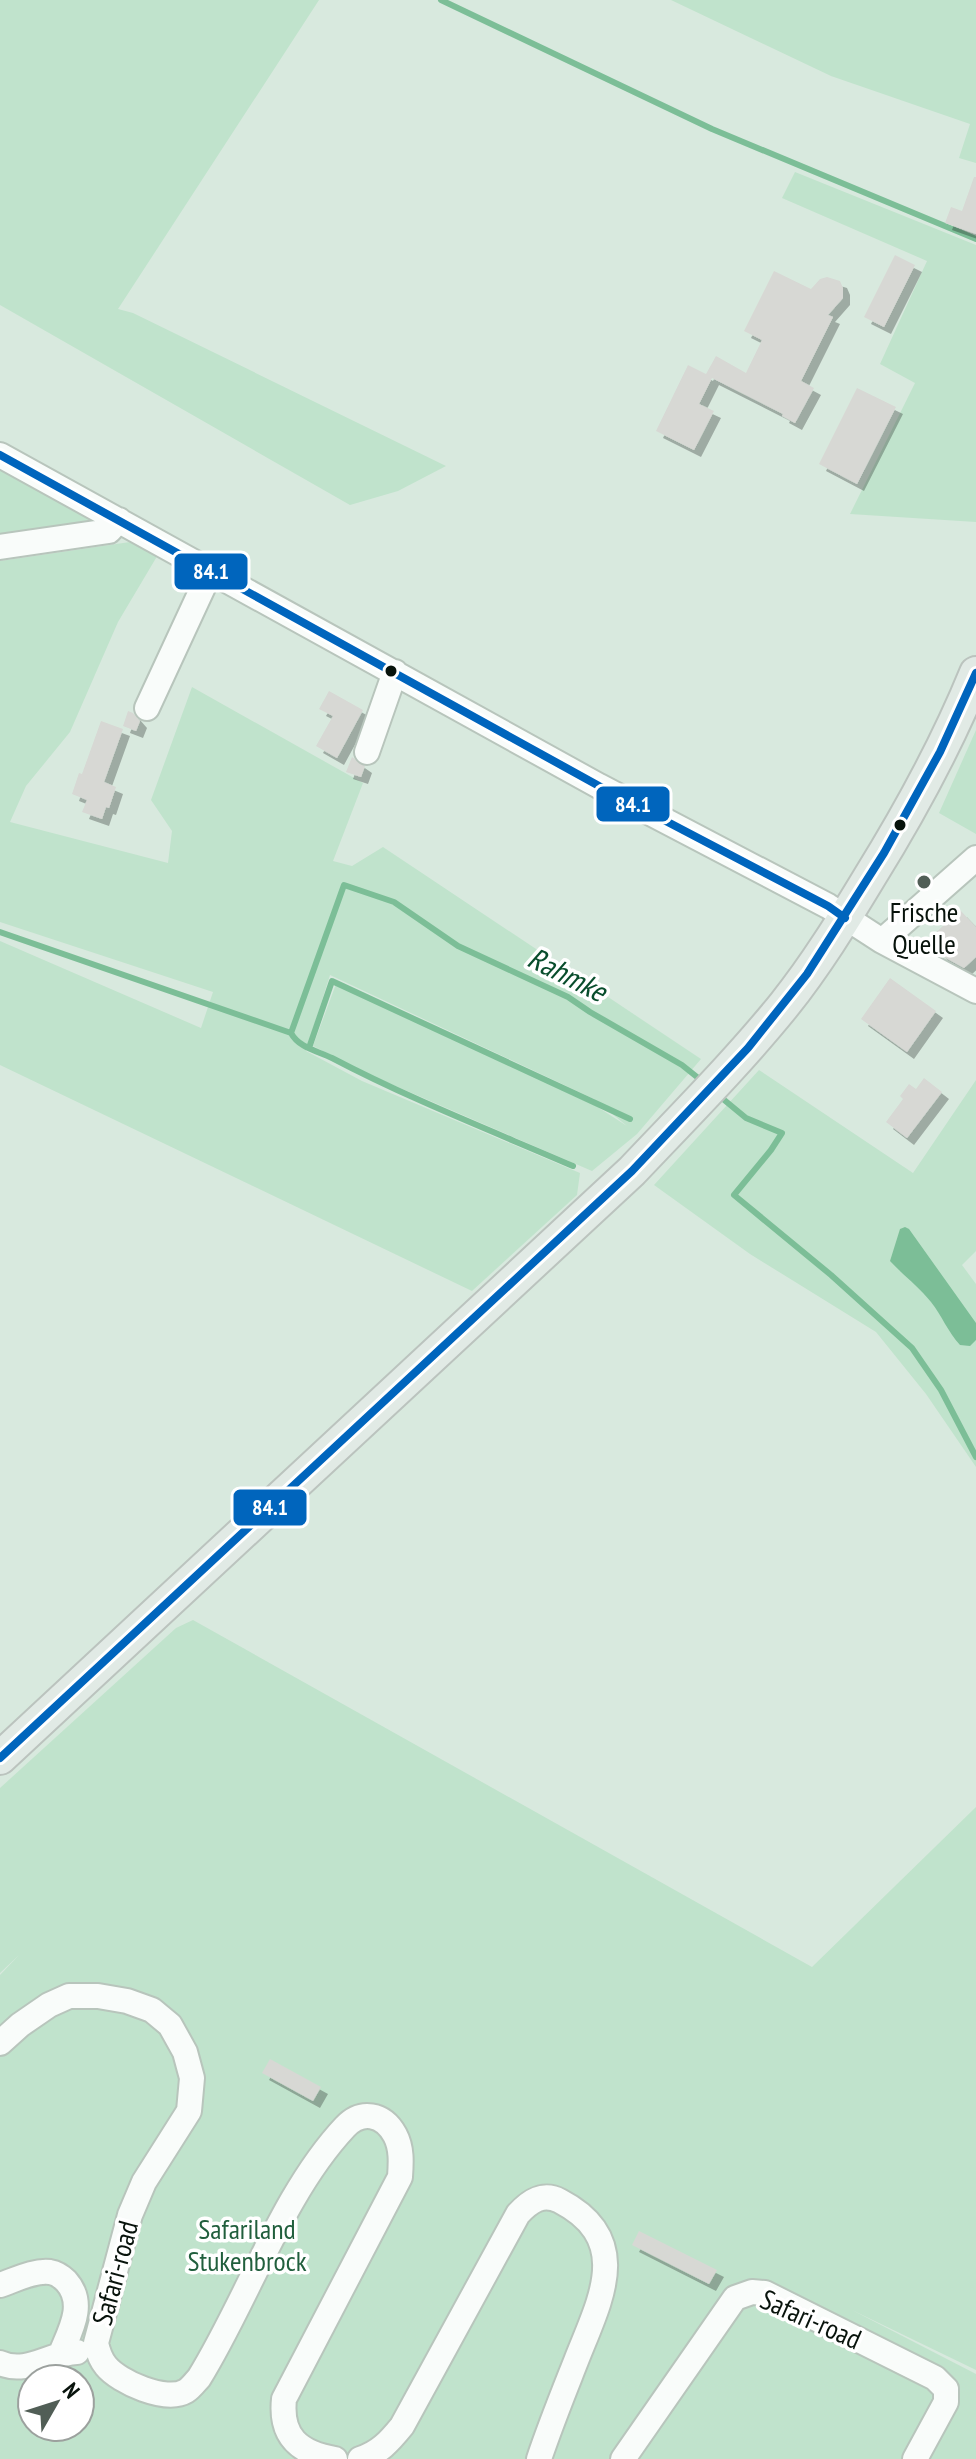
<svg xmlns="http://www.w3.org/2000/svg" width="976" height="2459" viewBox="0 0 976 2459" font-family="'PT Sans Narrow',sans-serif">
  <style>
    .green { fill: #c0e3cc; fill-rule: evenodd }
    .water { fill: #7cbe97 }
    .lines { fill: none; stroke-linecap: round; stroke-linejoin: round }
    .stream { stroke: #7cbe97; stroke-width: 6 }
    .building { fill: #d7d8d4; filter: url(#shadow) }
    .minor-casing { stroke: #b8c5bc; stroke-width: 28 }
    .major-casing { stroke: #bbc3be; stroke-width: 36 }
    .minor { stroke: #f9fcfa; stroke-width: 24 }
    .major { stroke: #e1eae5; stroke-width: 32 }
    .bus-1-casing { stroke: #fff; stroke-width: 14 }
    .bus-1 { stroke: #0065bd; stroke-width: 8 }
    .bus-dot { fill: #08130c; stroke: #fff; stroke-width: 3 }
    .poi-dot { fill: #515e56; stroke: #fff; stroke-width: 3 }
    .labels { text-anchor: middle; stroke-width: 7; stroke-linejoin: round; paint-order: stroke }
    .poi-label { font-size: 28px; fill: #08130c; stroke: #fff }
    .park-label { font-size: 28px; fill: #215f3d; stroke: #fff }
    .street-label { font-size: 28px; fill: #08130c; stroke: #fff }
    .water-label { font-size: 30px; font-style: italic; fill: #084d2c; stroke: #fff }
    .line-badge { stroke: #fff; stroke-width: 3 }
    .badge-label { font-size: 22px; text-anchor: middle; font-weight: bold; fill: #fff }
  </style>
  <defs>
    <filter id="shadow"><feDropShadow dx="7" dy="7" stdDeviation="0" flood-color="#0004"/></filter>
  </defs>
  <rect width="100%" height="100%" fill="#d8e9de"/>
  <!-- green -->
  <path class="green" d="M0,0H319L118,309L133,313L446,466L398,491L350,505L0,305Z
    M671,0H976V163L959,158L970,124L831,76Z
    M795,172L976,245V522L850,514L915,383L880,364L927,261L782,198Z
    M0,467L92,517L88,528L0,539Z
    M130,542L159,553L118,622L70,732L26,786L10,822L168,863L172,831L151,800L192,687L363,783L333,861L352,866L383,847L701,1059L637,1134L592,1171L368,1074L313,1046L336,984L596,1106L627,1126L594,1099L330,975L306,1051L362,1081L580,1173L577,1195L472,1291L0,1065V941L201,1028L213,992L0,922V561Z
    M976,730V834L939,813Z
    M759,1070L913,1173L976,1080V1251L962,1265L976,1284V1467L926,1394L876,1332L750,1254L654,1185Z
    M193,1620L812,1967L976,1807V2370L852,2310L976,2374V2459H0V1975L19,1955L0,1973V1788L176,1628ZM32,2379H80V2427H32Z"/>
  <!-- water -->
  <path class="water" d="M905,1227L909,1229L976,1323V1340L970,1346L960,1345C948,1332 942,1316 931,1302C919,1287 903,1275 890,1261L900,1229Z"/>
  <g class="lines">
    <!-- stream -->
    <path class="stream" d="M441,0L712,129L976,239
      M0,932L291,1033L344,885L394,902L458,946L568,997L590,1012L682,1065L702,1081
      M291,1033C299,1048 318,1051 332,1058C410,1099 492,1131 573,1166
      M309,1048L332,981L630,1119
      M717,1094L746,1118L782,1133L771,1150L734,1195L831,1275L912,1348L941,1390L976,1457"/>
  </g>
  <!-- building -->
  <path class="building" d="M974,177H976V234L945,223L951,207L962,211Z
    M895,255L915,265L884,327L864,317Z
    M774,271L811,289L820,279L827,277L840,281L843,288V298L828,315L833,317L801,381L814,388L795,423L782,416L783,414L712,378L699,404L714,411L694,450L656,431L688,365L706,374L716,356L746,373L762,340L744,331Z
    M857,388L896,407L857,484L819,464Z
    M329,691L363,710L337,758L316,746L333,716L319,709Z
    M128,711L133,713L140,721L136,731L123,726Z
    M101,721L123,729L104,782L116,787L109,808L106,807L102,819L82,812L87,800L72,794L79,773L82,774Z
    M352,757L365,766L361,777L346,772Z
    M960,910L976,927V957L964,968L944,957L928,940Z
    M890,978L936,1011L907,1052L861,1019Z
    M924,1078L942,1092L907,1138L886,1122L903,1099L900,1096L909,1084L916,1089Z
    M270,2059L321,2087L313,2101L262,2073Z
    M639,2231L717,2270L709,2284L632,2245Z"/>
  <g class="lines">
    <!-- minor casing -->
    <g class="minor-casing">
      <path id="minor" d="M0,455L599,786L828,906L882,941L976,858
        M0,547L109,531L119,520
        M147,708L211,570
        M367,752L395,672
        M882,941L976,991
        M0,2043L20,2025L49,2005L69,1996H98L127,2001L152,2010L170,2025L185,2052L192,2078L189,2111L144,2182L130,2215L96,2343C98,2352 100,2359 106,2366C119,2382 166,2403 186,2391C191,2388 196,2381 199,2378C248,2299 282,2194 345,2127C361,2110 383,2113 395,2135C402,2148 401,2163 400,2177L284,2399C280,2437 299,2453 335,2459
        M0,2285C15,2280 34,2270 50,2272C56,2273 62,2277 66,2281C86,2303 71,2329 61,2353
        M0,2363C27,2375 50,2353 77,2352
        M360,2459C379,2453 389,2442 402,2426L518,2214C530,2201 543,2192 560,2201C635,2240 599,2302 576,2361C563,2394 550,2426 539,2459
        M623,2459L735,2298L752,2292L765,2293L935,2378L946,2389V2402L915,2459"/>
    </g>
    <!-- major casing -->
    <g class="major-casing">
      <path id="major" d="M0,1758L632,1171C684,1116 737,1063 784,1005C816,965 843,921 869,878C910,812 947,744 976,673"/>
    </g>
    <!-- minor -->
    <use href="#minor" class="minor"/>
    <!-- major -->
    <use href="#major" class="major"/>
    <!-- bus-1 casing -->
    <g class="bus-1-casing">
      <path id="bus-1" d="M0,455L599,786L828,906L845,918
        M0,1758L632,1171L748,1048L807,974L884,853L940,752L976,673"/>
    </g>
    <!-- bus-1 -->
    <use href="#bus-1" class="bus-1"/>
  </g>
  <!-- markers -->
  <g class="bus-dot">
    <circle cx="391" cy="671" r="7"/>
    <circle cx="900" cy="825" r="7"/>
  </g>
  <circle class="poi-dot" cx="924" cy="882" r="8"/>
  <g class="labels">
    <!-- poi labels -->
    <g class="poi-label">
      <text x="924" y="922">Frische<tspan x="924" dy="32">Quelle</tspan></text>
    </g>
    <!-- park labels -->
    <g class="park-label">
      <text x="247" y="2239">Safariland<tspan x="247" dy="32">Stukenbrock</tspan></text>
    </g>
    <!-- street labels -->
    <g class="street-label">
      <text transform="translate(115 2273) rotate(-75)" y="10">Safari-road</text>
      <text transform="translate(811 2319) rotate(24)" y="10">Safari-road</text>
    </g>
    <!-- water labels -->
    <g class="water-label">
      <text transform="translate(567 975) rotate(27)" y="10">Rahmke</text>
    </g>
  </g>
  <g class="line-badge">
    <rect x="173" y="552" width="76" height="39" rx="8" fill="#0065bd"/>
    <rect x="595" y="785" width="76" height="38" rx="8" fill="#0065bd"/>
    <rect x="232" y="1488" width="76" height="39" rx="8" fill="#0065bd"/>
  </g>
  <g class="badge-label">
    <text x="211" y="579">84.1</text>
    <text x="633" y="812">84.1</text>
    <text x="270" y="1515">84.1</text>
  </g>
  <!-- north arrow -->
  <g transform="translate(56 2403) rotate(51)"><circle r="38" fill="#ffffff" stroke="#9ca19e" stroke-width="2"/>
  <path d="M0-6L14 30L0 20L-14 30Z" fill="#515e56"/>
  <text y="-12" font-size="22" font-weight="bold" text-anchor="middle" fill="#08130c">N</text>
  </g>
</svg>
